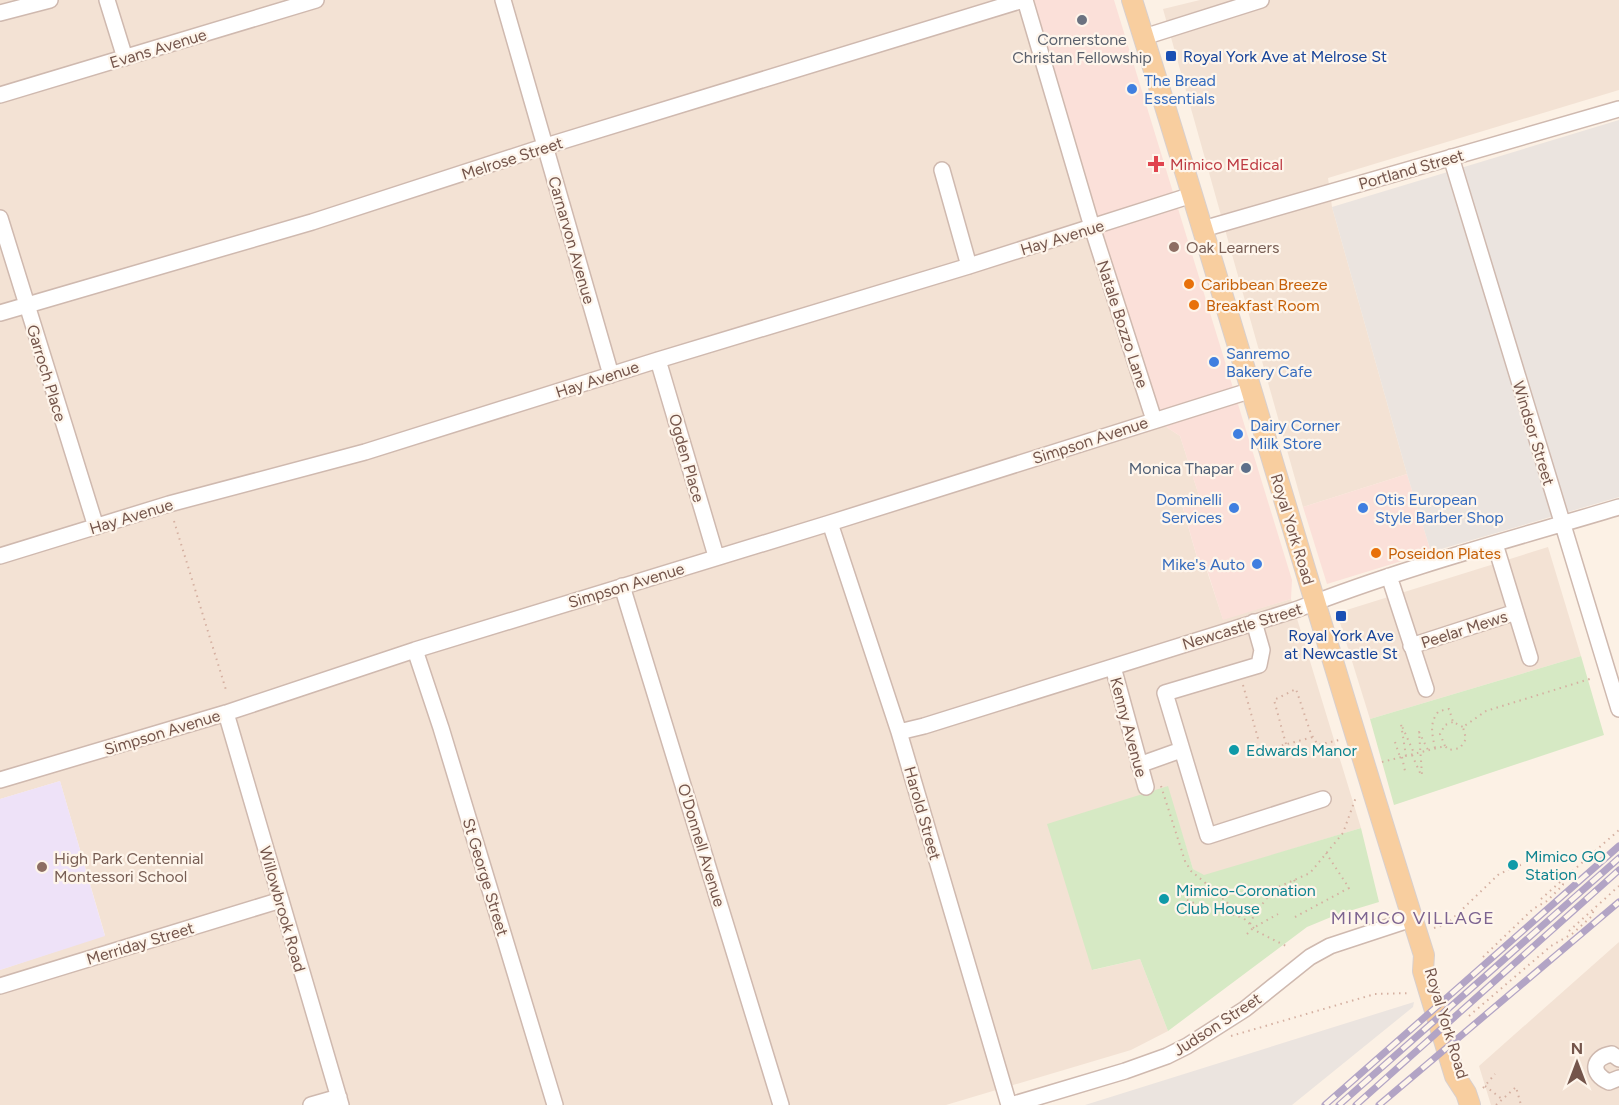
<svg xmlns="http://www.w3.org/2000/svg" width="1619" height="1105" viewBox="0 0 1619 1105" font-family="Figtree,sans-serif">
  <style>
    .residential { fill: #f3e2d4 }
    .commercial { fill: #fbe0d9 }
    .industrial { fill: #ebe4df }
    .education { fill: #eee2f8 }
    .green { fill: #d6e9c4 }
    .lines { fill: none; stroke-linecap: round; stroke-linejoin: round }
    .minor-casing { stroke: #cfb9af; stroke-width: 18 }
    .major-casing { stroke: #d8cfcd; stroke-width: 22 }
    .path { stroke: #d5b0a1; stroke-width: 2; stroke-dasharray: 1.5 4.5; stroke-linecap: butt }
    .minor { stroke: #fff; stroke-width: 15 }
    .major { stroke: #f8ce9f; stroke-width: 20 }
    .rail-casing { stroke: #b2a4c5; stroke-width: 7 }
    .rail { stroke: #fef5eb; stroke-width: 4.5; stroke-dasharray: 14; stroke-linecap: butt }
    .worship-dot { fill: #6b7280; stroke: #fef5eb; stroke-width: 2 }
    .transit-dot { fill: #1a4fb4; stroke: #fef5eb; stroke-width: 2 }
    .shop-dot { fill: #3f7fe0; stroke: #fef5eb; stroke-width: 2 }
    .health-dot { fill: #e0444e; stroke: #fef5eb; stroke-width: 2 }
    .education-dot { fill: #8d6e63; stroke: #fef5eb; stroke-width: 2 }
    .food-dot { fill: #e8710a; stroke: #fef5eb; stroke-width: 2 }
    .service-dot { fill: #5c6f8a; stroke: #fef5eb; stroke-width: 2 }
    .culture-dot { fill: #0f9aa8; stroke: #fef5eb; stroke-width: 2 }
    .labels { text-anchor: middle; stroke-width: 4.5; stroke-linejoin: round; paint-order: stroke }
    .worship-label { font-size: 16px; fill: #5b616d; stroke: #fef5eb }
    .street-label { font-size: 16px; fill: #74554b; stroke: #fef5eb }
    .transit-label { font-size: 16px; fill: #164399; stroke: #fef5eb; text-anchor: start }
    .shop-label { font-size: 16px; fill: #366cbe; stroke: #fef5eb; text-anchor: start }
    .health-label { font-size: 16px; fill: #be3a42; stroke: #fef5eb; text-anchor: start }
    .education-label { font-size: 16px; fill: #785e54; stroke: #fef5eb; text-anchor: start }
    .food-label { font-size: 16px; fill: #c56008; stroke: #fef5eb; text-anchor: start }
    .service-label { font-size: 16px; fill: #4e5e75; stroke: #fef5eb; text-anchor: end }
    .culture-label { font-size: 16px; fill: #0d838f; stroke: #fef5eb; text-anchor: start }
    .neighbourhood-label { font-size: 18px; letter-spacing: 1.5px; fill: #7c6390; stroke: #fef5eb }
  </style>
  <rect width="100%" height="100%" fill="#fcf1e5"/>
  <!-- residential -->
  <path class="residential" d="M0,0H1027L1145,413L1180,436L1200,499L1182,505L1198,561L1203,559L1223,619L1291,599L1361,828L1204,876L1193,869L1167,786L1093,970L1140,959L1168,1031L1131,1050L946,1105H0V970L105,935L60,781L0,799Z
    M1200,0H1619V90L1328,178L1332,207L1407,474L1303,507L1163,9Z
    M1548,547L1581,656L1370,719L1337,613Z
    M1619,942V1105H1491L1479,1066Z"/>
  <!-- commercial -->
  <path class="commercial" d="M1027,0H1114L1292,580L1291,599L1223,620L1204,560L1198,561L1182,504L1200,499L1180,436L1145,413Z
    M1407,474L1431,552L1327,584L1303,507Z"/>
  <!-- industrial -->
  <path class="industrial" d="M1619,120V497L1431,552L1407,474L1332,207Z
    M1414,1002L1413,1007L1292,1105H1085Z"/>
  <!-- education -->
  <path class="education" d="M60,781L105,936L0,970V799Z"/>
  <!-- green -->
  <path class="green" d="M1581,656L1604,735L1394,805L1370,719Z
    M1168,786L1193,869L1204,875L1361,828L1379,902L1336,915L1307,927L1168,1031L1140,959L1092,970L1047,824Z"/>
  <g class="lines">
    <!-- minor casing -->
    <g class="minor-casing">
      <path id="minor" d="M107,0L125,58
        M503,0L611,375
        M1025,0L1092,227L1154,420
        M0,13L50,0
        M1144,37L1261,0
        M0,95L316,0
        M1451,157L1619,709
        M942,170L969,266
        M0,218L96,527
        M1203,229L1619,109
        M0,313L312,222L546,146L1023,0
        M658,360L716,556
        M830,523L899,732L1009,1105
        M1495,544L1530,658
        M0,556L169,504L365,452L658,360L969,266L1192,195
        M1389,576L1426,689
        M622,586L781,1105
        M1254,622L1262,650L1259,665L1165,693L1208,836L1323,799
        M1411,646L1516,612
        M415,650L441,728L555,1105
        M1113,667L1146,787
        M226,713L341,1105
        M899,732L924,726L1298,609C1402,568 1512,539 1619,507
        M1139,765L1181,750
        M0,780L226,713L415,650L830,523L1252,390
        M0,986L281,900
        M1619,1059L1612,1054C1592,1057 1590,1074 1609,1082L1619,1078
        M311,1105L339,1097
        M1011,1105L1125,1071L1167,1056L1187,1046L1245,1009L1310,957L1330,946L1412,919"/>
    </g>
    <!-- major casing -->
    <g class="major-casing">
      <path id="major" d="M1132,0C1232,318 1323,638 1424,955L1423,971L1429,991L1455,1076L1466,1093L1470,1105"/>
    </g>
    <!-- path -->
    <path class="path" d="M174,521L226,690
      M1243,685L1259,742
      M1395,742L1400,757
      M1286,744L1274,700L1296,689L1311,734L1318,745L1339,740
      M1445,746L1440,734L1445,725L1453,722
      M1276,747L1313,737
      M1435,748C1432,734 1429,722 1439,711L1449,709L1453,722L1463,727
      M1412,755L1421,775H1422L1419,732L1428,750
      M1406,756L1401,724L1414,753
      M1402,757L1405,771
      M1382,762L1445,746L1449,750L1460,748L1466,739L1463,727L1486,711L1593,678
      M1161,786L1185,861L1191,871L1214,890L1258,932L1286,946
      M1294,880L1298,886
      M1541,899L1619,830
      M1187,900L1210,910L1241,917
      M1295,917L1349,888L1326,853
      M1250,924L1254,915L1270,894L1276,888L1310,873L1343,833L1356,797
      M1434,928L1447,924L1499,874L1525,863L1537,854
      M1569,931L1619,886
      M1247,934L1253,928L1278,914
      M1483,957L1533,909L1547,901L1563,885V880
      M1469,1016L1551,946L1572,934L1592,916L1594,909
      M1231,1036L1375,994L1411,993
      M1485,1086L1502,1099
      M1483,1088L1495,1074
      M1496,1105L1516,1087L1521,1105"/>
    <!-- minor -->
    <use href="#minor" class="minor"/>
    <!-- major -->
    <use href="#major" class="major"/>
    <!-- rail casing -->
    <g class="rail-casing">
      <path id="rail" d="M1325,1105L1619,846
        M1339,1105L1619,858
        M1356,1105L1619,870
        M1379,1105L1619,902"/>
    </g>
    <!-- rail -->
    <use href="#rail" class="rail"/>
  </g>
  <!-- markers -->
  <circle class="worship-dot" cx="1082" cy="20" r="6"/>
  <g class="transit-dot">
    <rect x="1165" y="50" width="12" height="12" rx="3"/>
    <rect x="1335" y="610" width="12" height="12" rx="3"/>
  </g>
  <g class="shop-dot">
    <circle cx="1132" cy="89" r="6"/>
    <circle cx="1214" cy="362" r="6"/>
    <circle cx="1238" cy="434" r="6"/>
    <circle cx="1234" cy="508" r="6"/>
    <circle cx="1363" cy="508" r="6"/>
    <circle cx="1257" cy="564" r="6"/>
  </g>
  <path class="health-dot" d="M1153 155h6v6h6v6h-6v6h-6v-6h-6v-6h6z"/>
  <g class="education-dot">
    <circle cx="1174" cy="247" r="6"/>
    <circle cx="42" cy="867" r="6"/>
  </g>
  <g class="food-dot">
    <circle cx="1189" cy="284" r="6"/>
    <circle cx="1194" cy="305" r="6"/>
    <circle cx="1376" cy="553" r="6"/>
  </g>
  <circle class="service-dot" cx="1246" cy="468" r="6"/>
  <g class="culture-dot">
    <circle cx="1234" cy="750" r="6"/>
    <circle cx="1513" cy="865" r="6"/>
    <circle cx="1164" cy="899" r="6"/>
  </g>
  <g class="labels">
    <!-- worship labels -->
    <g class="worship-label">
      <text x="1082" y="45">Cornerstone<tspan x="1082" dy="18">Christan Fellowship</tspan></text>
    </g>
    <!-- street labels -->
    <g class="street-label">
      <text transform="translate(158 48) rotate(-17)" y="6">Evans Avenue</text>
      <text transform="translate(512 158) rotate(-18)" y="6">Melrose Street</text>
      <text transform="translate(1411 169) rotate(-16)" y="6">Portland Street</text>
      <text transform="translate(1062 237) rotate(-17)" y="6">Hay Avenue</text>
      <text transform="translate(572 240) rotate(74)" y="6">Carnarvon Avenue</text>
      <text transform="translate(1123 324) rotate(72)" y="6">Natale Bozzo Lane</text>
      <text transform="translate(47 373) rotate(73)" y="6">Garroch Place</text>
      <text transform="translate(597 379) rotate(-18)" y="6">Hay Avenue</text>
      <text transform="translate(1534 433) rotate(73)" y="6">Windsor Street</text>
      <text transform="translate(1090 440) rotate(-18)" y="6">Simpson Avenue</text>
      <text transform="translate(687 458) rotate(74)" y="6">Ogden Place</text>
      <text transform="translate(131 516) rotate(-17)" y="6">Hay Avenue</text>
      <text transform="translate(1293 529) rotate(73)" y="6">Royal York Road</text>
      <text transform="translate(626 585) rotate(-17)" y="6">Simpson Avenue</text>
      <text transform="translate(1242 626) rotate(-17)" y="6">Newcastle Street</text>
      <text transform="translate(1464 629) rotate(-18)" y="6">Peelar Mews</text>
      <text transform="translate(1129 727) rotate(75)" y="6">Kenny Avenue</text>
      <text transform="translate(162 732) rotate(-17)" y="6">Simpson Avenue</text>
      <text transform="translate(923 813) rotate(74)" y="6">Harold Street</text>
      <text transform="translate(702 845) rotate(73)" y="6">O'Donnell Avenue</text>
      <text transform="translate(486 877) rotate(73)" y="6">St George Street</text>
      <text transform="translate(283 909) rotate(74)" y="6">Willowbrook Road</text>
      <text transform="translate(140 943) rotate(-17)" y="6">Merriday Street</text>
      <text transform="translate(1447 1023) rotate(73)" y="6">Royal York Road</text>
      <text transform="translate(1217 1024) rotate(-33)" y="6">Judson Street</text>
    </g>
    <!-- transit labels -->
    <g class="transit-label">
      <text x="1183" y="62">Royal York Ave at Melrose St</text>
      <text x="1341" y="641" text-anchor="middle">Royal York Ave<tspan x="1341" dy="18">at Newcastle St</tspan></text>
    </g>
    <!-- shop labels -->
    <g class="shop-label">
      <text x="1144" y="86">The Bread<tspan x="1144" dy="18">Essentials</tspan></text>
      <text x="1226" y="359">Sanremo<tspan x="1226" dy="18">Bakery Cafe</tspan></text>
      <text x="1250" y="431">Dairy Corner<tspan x="1250" dy="18">Milk Store</tspan></text>
      <text x="1222" y="505" text-anchor="end">Dominelli<tspan x="1222" dy="18">Services</tspan></text>
      <text x="1375" y="505">Otis European<tspan x="1375" dy="18">Style Barber Shop</tspan></text>
      <text x="1245" y="570" text-anchor="end">Mike's Auto</text>
    </g>
    <!-- health labels -->
    <g class="health-label">
      <text x="1170" y="170">Mimico MEdical</text>
    </g>
    <!-- education labels -->
    <g class="education-label">
      <text x="1186" y="253">Oak Learners</text>
      <text x="54" y="864">High Park Centennial<tspan x="54" dy="18">Montessori School</tspan></text>
    </g>
    <!-- food labels -->
    <g class="food-label">
      <text x="1201" y="290">Caribbean Breeze</text>
      <text x="1206" y="311">Breakfast Room</text>
      <text x="1388" y="559">Poseidon Plates</text>
    </g>
    <!-- service labels -->
    <g class="service-label">
      <text x="1234" y="474">Monica Thapar</text>
    </g>
    <!-- culture labels -->
    <g class="culture-label">
      <text x="1246" y="756">Edwards Manor</text>
      <text x="1525" y="862">Mimico GO<tspan x="1525" dy="18">Station</tspan></text>
      <text x="1176" y="896">Mimico-Coronation<tspan x="1176" dy="18">Club House</tspan></text>
    </g>
    <!-- neighbourhood labels -->
    <g class="neighbourhood-label">
      <text x="1413" y="924">MIMICO VILLAGE</text>
    </g>
  </g>
  <!-- north arrow -->
  <g transform="translate(1577 1063)" stroke="#fef5eb" stroke-width="4.5" paint-order="stroke">
  <path d="M0-4.5L10 22L0 15L-10 22Z" fill="#74554b"/>
  <text y="-9" font-size="16" font-weight="bold" text-anchor="middle" fill="#74554b">N</text>
  </g>
</svg>
